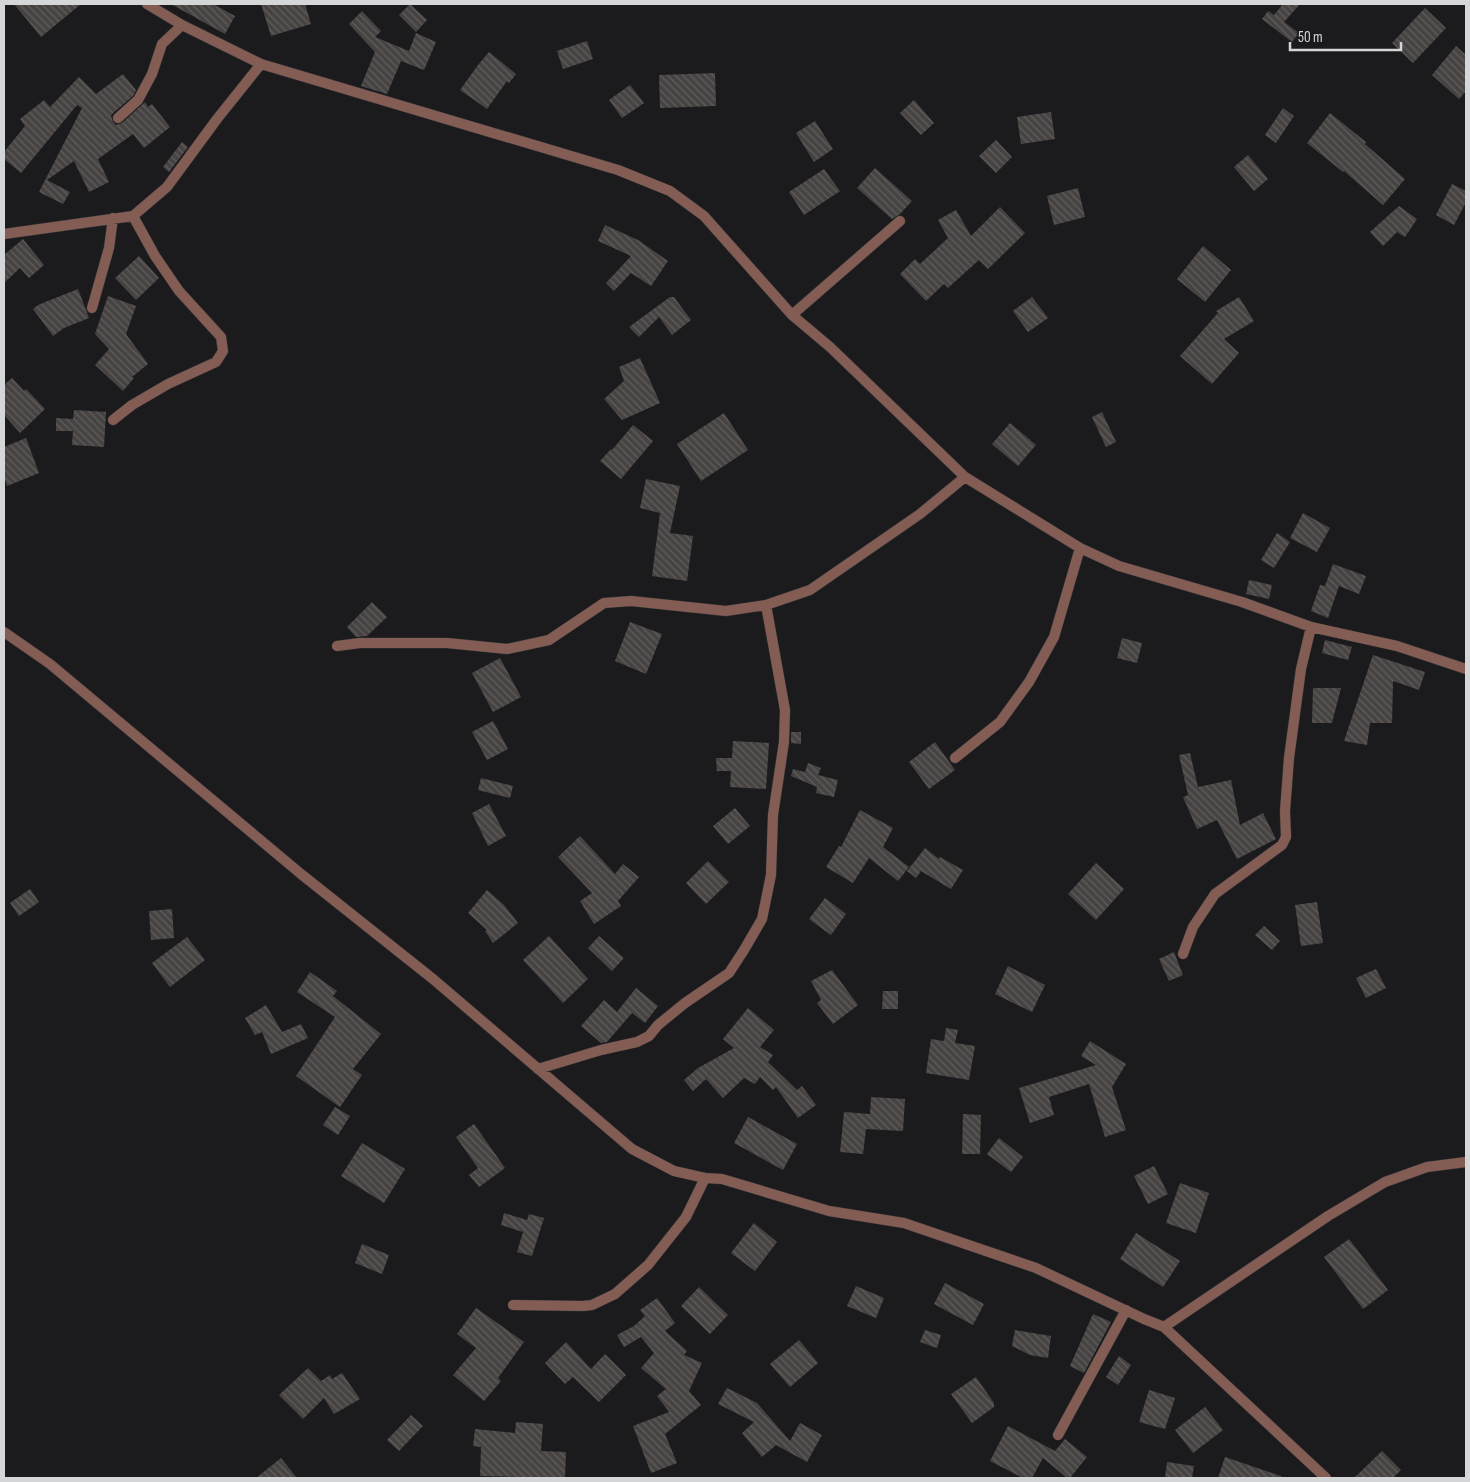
<svg xmlns="http://www.w3.org/2000/svg" width="1470" height="1482" viewBox="0 0 1470 1482" font-family="'Sofia Sans Condensed',sans-serif">
  <style>
    .building { fill: url(#building-back-hatch) }
    .lines { fill: none; stroke-linecap: round; stroke-linejoin: round }
    .minor-casing { stroke: #353538; stroke-width: 11 }
    .minor { stroke: #835c54; stroke-width: 10 }
  </style>
  <defs>
    <pattern id="building-back-hatch" width="6" height="6" patternUnits="userSpaceOnUse" patternTransform="scale(1.25)"><rect width="6" height="6" fill="#464342"/><path d="M-1 5l2 2M0 0l6 6M5-1l2 2" fill="none" stroke="#605d5d"/></pattern>
  </defs>
  <rect width="100%" height="100%" fill="#1b1b1e"/>
  <!-- building -->
  <path class="building" d="M14,4H81L41,37Z
    M171,4H213L235,16L225,34Z
    M261,4H305L311,24L271,36Z
    M410,4L427,20L416,32L399,15Z
    M1283,4H1300L1284,22L1299,33L1292,42L1262,19L1268,11L1274,15Z
    M1425,8L1446,28L1413,63L1392,43Z
    M362,11L381,31L375,37L409,51L416,33L436,42L424,70L401,61L387,94L361,86L375,52L349,24Z
    M587,41L593,59L563,69L557,51Z
    M1456,46L1466,55V91L1459,99L1432,75Z
    M489,52L516,74L509,83L507,81L487,109L460,90L478,65Z
    M715,73L716,106L660,108L659,75Z
    M123,74L136,90L133,96L113,113L111,116L113,122L116,125L122,123L145,102L148,107L152,104L170,127L144,148L133,134L98,159L109,182L89,192L74,161L47,180L70,192L63,204L39,192L82,108L77,105L21,173L4,159V152L25,126L20,119L44,100L50,107L79,77L96,94Z
    M630,85L644,103L622,118L609,100Z
    M914,100L934,123L921,135L900,113Z
    M1283,108L1294,116L1276,143L1265,135Z
    M1051,112L1055,139L1021,144L1017,117Z
    M1330,113L1366,142L1365,144L1405,179L1383,205L1344,171L1343,172L1307,143Z
    M815,121L833,149L814,162L796,133Z
    M996,140L1012,157L996,173L979,156Z
    M182,142L188,147L169,172L163,167Z
    M1248,155L1268,179L1254,191L1234,167Z
    M875,168L912,201L900,214L892,219L857,188Z
    M824,169L840,191L804,215L789,192Z
    M1452,184L1466,191V202L1454,225L1436,215Z
    M1078,188L1085,217L1054,225L1047,196Z
    M1399,206L1417,219L1405,237L1397,232L1383,246L1370,232Z
    M1000,207L1025,233L988,269L979,260L948,288L944,284L926,301L900,274L915,259L920,264L948,238L938,220L956,210L971,236Z
    M605,225L638,240L668,261L651,286L631,273L614,291L606,283L631,256L598,241Z
    M23,239L44,265L29,278L20,268L4,283V255Z
    M1203,246L1231,270L1205,302L1177,279Z
    M139,256L159,278L136,300L115,278Z
    M78,289L89,318L64,328L53,336L33,309L38,305Z
    M108,296L136,306L126,334L148,364L132,377L134,378L123,391L95,365L109,349L95,334Z
    M670,297H674L691,320L672,335L659,317L639,337L629,327Z
    M1032,297L1048,318L1028,332L1013,311Z
    M1239,297L1254,321L1224,339L1239,353L1212,384L1180,356L1218,313L1216,311Z
    M640,358L660,403L622,420L604,399L624,381L619,367Z
    M12,378L24,391L26,389L45,409L20,433L4,415V385Z
    M74,410L106,412L104,447L72,445L73,431H56V418L73,419Z
    M1102,412L1116,442L1106,447L1092,417Z
    M724,413L748,450L701,481L677,444Z
    M1010,423L1036,445L1018,466L992,444Z
    M633,425L653,441L621,479L600,461L611,449L612,450Z
    M26,438L39,473L7,486L4,477V447Z
    M646,479L680,486L670,533L693,536L687,581L652,576L660,513L640,508Z
    M1303,513L1330,528L1317,552L1290,538Z
    M1277,533L1290,542L1274,568L1261,560Z
    M1333,564L1366,576L1359,594L1339,586L1328,618L1311,611L1320,585L1325,586Z
    M1249,580L1272,585L1269,599L1246,594Z
    M372,602L387,617L367,636L356,637L347,627Z
    M630,622L662,634L646,674L615,661Z
    M1122,638L1142,643L1137,663L1117,658Z
    M1325,640L1352,647L1348,660L1322,653Z
    M1373,655L1425,672L1419,690L1393,681L1392,723H1370L1367,745L1344,741Z
    M500,658L521,697L493,712L472,673Z
    M1313,688H1341L1332,723H1312Z
    M493,721L508,749L487,760L472,732Z
    M791,732H801V744L791,743Z
    M733,741L769,743L766,789L730,787L731,771H717L716,758H732Z
    M935,742L955,770L929,789L909,762Z
    M1190,753L1198,787L1231,780L1240,825L1263,813L1276,839L1237,859L1217,820L1197,829L1183,797L1188,795L1179,755Z
    M808,763L821,768L818,775L838,780L834,797L816,793L817,787L791,776L793,769L805,772Z
    M481,778L513,786L510,798L478,790Z
    M489,804L506,836L488,846L472,813Z
    M735,808L750,826L728,844L713,826Z
    M860,810L893,828L883,847L909,867L898,881L869,858L853,883L826,867L839,846L841,847Z
    M580,836L615,874L623,864L639,877L618,901L621,906L594,924L580,901L592,893L558,857Z
    M925,848L939,859L940,857L963,870L951,889L921,871L916,878L907,871Z
    M708,861L729,882L706,904L686,883Z
    M1096,863L1124,889L1096,920L1068,894Z
    M30,889L39,902L19,916L10,903Z
    M487,890L504,905L518,923L493,943L485,931L487,930L468,913Z
    M825,898L846,914L831,935L809,919Z
    M1317,902L1323,943L1301,946L1295,905Z
    M172,909L174,938L151,940L149,911Z
    M1264,926L1280,941L1272,950L1255,935Z
    M549,936L588,979L563,1003L523,960Z
    M599,936L624,958L612,971L588,948Z
    M187,937L205,960L170,987L152,963Z
    M1174,952L1183,975L1169,981L1159,959Z
    M1008,966L1045,985L1032,1012L995,994Z
    M1376,969L1386,988L1366,998L1356,978Z
    M832,970L858,1005L833,1024L817,1003L821,1000L811,981Z
    M310,972L337,991L333,996L381,1034L353,1069L362,1075L340,1107L296,1076L335,1017L297,992Z
    M636,988L658,1006L645,1023L632,1013L607,1042L601,1043L581,1026L604,1000L617,1012Z
    M883,991H898V1009H882Z
    M266,1005L282,1032L301,1024L308,1038L271,1054L262,1032L255,1035L245,1018Z
    M748,1008L774,1030L760,1047L773,1055L768,1062L797,1090L802,1086L816,1105L798,1118L776,1087L773,1090L760,1077L755,1084L744,1078L723,1098L706,1079L693,1091L684,1080L698,1068L734,1048L723,1039Z
    M946,1028L958,1030L955,1043L975,1046L969,1080L926,1073L931,1039L944,1041Z
    M1090,1041L1126,1064L1112,1087L1126,1130L1105,1137L1089,1084L1049,1097L1054,1115L1030,1123L1019,1088L1096,1065L1081,1056Z
    M871,1097L905,1099L903,1131L866,1129L863,1154L840,1152L844,1112L870,1114Z
    M335,1107L350,1116L338,1135L323,1125Z
    M963,1114L981,1115L980,1154H962Z
    M748,1117L797,1144L783,1170L734,1143Z
    M474,1124L505,1168L479,1187L469,1175L478,1168L456,1137Z
    M999,1138L1023,1157L1011,1172L987,1154Z
    M362,1143L405,1169L384,1203L341,1176Z
    M1154,1166L1168,1194L1148,1204L1134,1176Z
    M1180,1183L1209,1193L1196,1233L1166,1223Z
    M504,1213L527,1220L529,1214L544,1218L532,1256L517,1252L523,1232L501,1225Z
    M754,1223L777,1242L755,1271L731,1253Z
    M1136,1233L1180,1261L1163,1287L1120,1259Z
    M1349,1239L1388,1290L1363,1309L1324,1257Z
    M362,1244L389,1255L382,1274L355,1263Z
    M945,1283L984,1304L973,1325L934,1304Z
    M856,1286L884,1298L876,1318L847,1306Z
    M699,1287L728,1315L710,1334L681,1306Z
    M657,1298L675,1323L665,1331L687,1351L684,1355L702,1363L689,1391L701,1405L665,1434L677,1463L651,1473L633,1426L669,1412L657,1396L666,1389L641,1368L654,1353L641,1337L624,1347L617,1335L634,1326L645,1316L640,1310Z
    M476,1308L524,1342L498,1378L501,1381L484,1401L453,1375L476,1348L457,1334Z
    M1093,1314L1111,1322L1084,1373L1070,1366Z
    M925,1330L941,1335L937,1348L920,1342Z
    M1015,1330L1051,1336L1048,1358L1030,1355L1012,1346Z
    M799,1340L818,1363L790,1387L770,1364Z
    M566,1342L591,1369L605,1354L626,1375L599,1402L573,1377L565,1384L545,1363Z
    M1119,1356L1131,1365L1118,1385L1106,1377Z
    M308,1368L321,1381L330,1375L332,1379L342,1373L360,1399L334,1414L324,1398L303,1419L279,1395Z
    M976,1377L994,1403V1407L972,1423L951,1394Z
    M727,1388L757,1403L790,1441L800,1423L822,1435L807,1462L776,1445L762,1457L742,1433L754,1422L718,1404Z
    M1149,1390L1175,1398L1165,1429L1139,1422Z
    M1205,1407L1223,1430L1193,1453L1175,1430Z
    M411,1415L423,1426L399,1451L387,1440Z
    M516,1422L543,1424L541,1451L566,1452L565,1478L480,1476L481,1447L473,1446L475,1429L515,1433Z
    M1008,1426L1055,1451L1065,1439L1087,1457L1070,1478H1067L1043,1458L1032,1478H1023L990,1461Z
    M1382,1451L1401,1470L1393,1478H1354Z
    M1225,1457L1281,1476V1478H1218Z
    M281,1458L297,1478H256Z
    M1167,1462L1194,1466L1192,1478H1165Z"/>
  <g class="lines">
    <!-- minor casing -->
    <g class="minor-casing">
      <path id="minor" d="M147,4L182,25L261,64L618,170L670,191L704,216L792,315L830,347L965,477L1080,548L1119,566L1242,602L1311,627L1397,646L1466,669
        M118,118L138,100L152,74L162,44L182,25
        M4,234L133,216L167,187L217,119L261,64
        M92,308L109,248L113,218
        M792,315L900,221
        M113,420L132,405L168,384L216,362L223,351L221,337L179,291L155,256L133,216
        M4,632L50,664L301,874L433,979L632,1149L674,1171L705,1178L722,1179L829,1211L904,1223L1036,1268L1144,1319L1164,1327L1328,1216L1385,1182L1427,1167L1466,1162
        M337,646L360,643H447L507,649L549,640L604,603L631,601L726,611L766,605L810,590L920,514L965,477
        M955,758L1000,722L1029,682L1054,637L1080,548
        M1183,954L1193,927L1215,894L1282,845L1286,837L1285,811L1289,758L1301,669L1311,627
        M538,1069L601,1050L637,1042L649,1036L658,1025L685,1003L729,973L744,950L762,919L771,875L773,815L784,742L785,710L766,605
        M513,1305L583,1306L592,1305L615,1294L648,1265L686,1217L705,1178
        M1164,1327L1326,1478
        M1058,1435L1126,1310"/>
    </g>
    <!-- minor -->
    <use href="#minor" class="minor"/>
  </g>
  <!-- border -->
  <rect width="1470" height="1482" fill="none" stroke="#d5d6d7" stroke-width="10"/>
  <!-- scale -->
  <path d="M1290 42v8h111v-8" fill="none" stroke="#d5d6d7" stroke-width="2.5"/>
  <text x="1298" y="42" font-size="15" fill="#d5d6d7" stroke="#1b1b1e" stroke-width="4" paint-order="stroke">50 m</text>
</svg>
